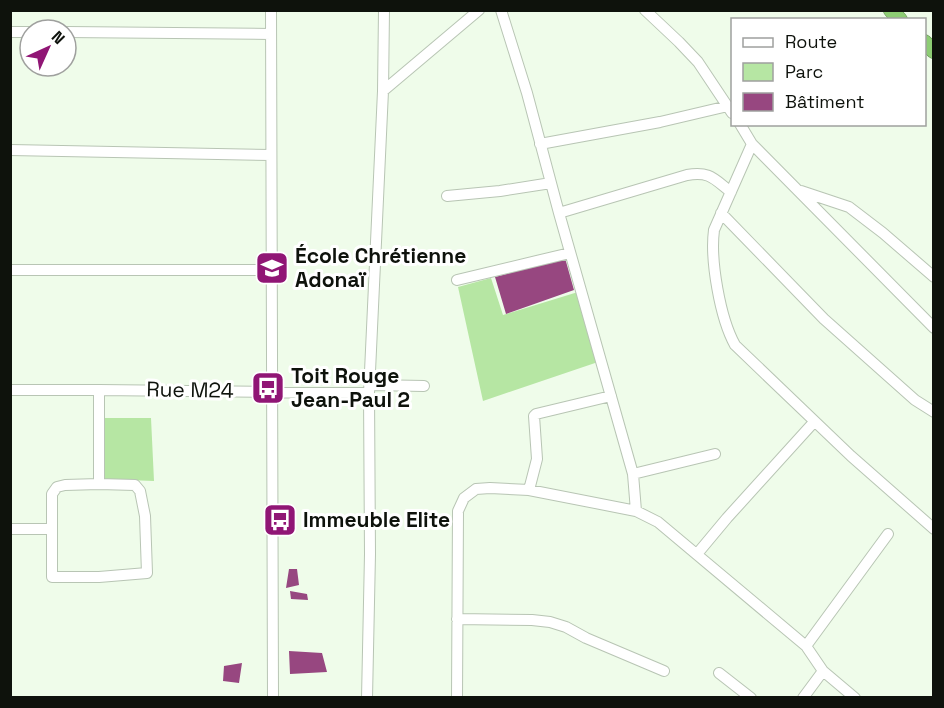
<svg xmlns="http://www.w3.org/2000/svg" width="944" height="708" viewBox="0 0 944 708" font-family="'Space Grotesk',sans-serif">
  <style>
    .green { fill: #b6e6a3 }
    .building { fill: #974780 }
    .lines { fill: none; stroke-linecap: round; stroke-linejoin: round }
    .minor-casing { stroke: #b8c5b4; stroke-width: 12 }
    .highway-casing { stroke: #618c50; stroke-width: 16 }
    .minor { stroke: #fff; stroke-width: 10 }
    .highway { stroke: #8dcd74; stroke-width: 15 }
    .labels { text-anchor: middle; stroke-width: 6; stroke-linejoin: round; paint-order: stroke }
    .poi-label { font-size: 21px; font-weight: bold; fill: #0e120c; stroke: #fff; text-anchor: start }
    .street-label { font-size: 21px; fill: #0e120c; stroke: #fff }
  </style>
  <rect width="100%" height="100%" fill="#effcea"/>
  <!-- green -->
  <path class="green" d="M491,278L503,315L578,292L598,362L483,401L458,287Z
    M99,418H151L154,481L101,479Z"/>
  <!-- building -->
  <path class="building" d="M565,258L574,290L506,314L495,277Z
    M289,569H297L299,585L286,588Z
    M290,591L307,594L308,600L291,599Z
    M289,651L322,653L327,672L290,674Z
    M242,663L239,683L223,681L224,666Z"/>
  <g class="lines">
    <!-- minor casing -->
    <g class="minor-casing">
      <path id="minor" d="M271,10L273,698
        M501,10L527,93L559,213L633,474L636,511
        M645,10L679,42L698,62L732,113
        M10,32H30
        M66,32L271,34
        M383,91L479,10
        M740,124L752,144L714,230C710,260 720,318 735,345L851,456L934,529
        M540,144L660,122L728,106
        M752,144L934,328
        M10,150L271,155
        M801,191L849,207L883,233L934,277
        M447,196L500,191L551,183
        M559,213L687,175C710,171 714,179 731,192
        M721,213L824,319L915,400L934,412
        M10,270H272
        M457,280L570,253
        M370,385L424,386
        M10,390H99L369,393
        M633,474L715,454
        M99,484L135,485L140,491L145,516L147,573L99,577H52V494L57,487L65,485Z
        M99,484V390
        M529,490L537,459L534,416L536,414L611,396
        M10,529H51
        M697,554L727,518L814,422
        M457,619L532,620L550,622L566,627L586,638L664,671
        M806,646L888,534
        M719,673L751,698
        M367,698L370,554L369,393L383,91L384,10
        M457,698L458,511L464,498L476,489L490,488L529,490L636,511L658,522L806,646L823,671L855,698
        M803,698L823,671"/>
    </g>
    <!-- highway casing -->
    <g class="highway-casing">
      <path id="highway" d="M891,10L900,20
        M924,42L934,51"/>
    </g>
    <!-- minor -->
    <use href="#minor" class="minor"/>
    <!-- highway -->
    <use href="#highway" class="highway"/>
  </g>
  <!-- icons -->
  <defs>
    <g id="school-square" transform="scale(1.725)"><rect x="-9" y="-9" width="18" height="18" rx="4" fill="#901675" stroke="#fff"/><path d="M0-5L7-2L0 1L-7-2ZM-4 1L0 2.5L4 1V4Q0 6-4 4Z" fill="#fff"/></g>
    <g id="bus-square" transform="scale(1.725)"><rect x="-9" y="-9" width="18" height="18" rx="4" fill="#901675" stroke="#fff"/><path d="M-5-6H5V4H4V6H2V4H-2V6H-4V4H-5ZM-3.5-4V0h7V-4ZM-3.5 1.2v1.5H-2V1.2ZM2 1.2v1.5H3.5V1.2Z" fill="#fff"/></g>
  </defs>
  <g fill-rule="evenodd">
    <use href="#school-square" x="272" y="268"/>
    <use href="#bus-square" x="268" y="388"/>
    <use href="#bus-square" x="280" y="520"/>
  </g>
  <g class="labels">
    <!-- poi labels -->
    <g class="poi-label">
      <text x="295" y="263">École Chrétienne<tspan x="295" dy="24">Adonaï</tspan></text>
      <text x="291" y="383">Toit Rouge<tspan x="291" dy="24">Jean-Paul 2</tspan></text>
      <text x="303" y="527">Immeuble Elite</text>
    </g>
    <!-- street labels -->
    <g class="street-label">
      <text transform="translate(190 390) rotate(1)" y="7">Rue M24</text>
    </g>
  </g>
  <!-- border -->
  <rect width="944" height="708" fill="none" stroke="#0e120c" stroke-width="24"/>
  <!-- legend -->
  <rect x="731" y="18" width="195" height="108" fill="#ffffff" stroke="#9fa09e" stroke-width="1.5"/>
  <rect x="743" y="38" width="30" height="9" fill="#ffffff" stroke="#9fa09e" stroke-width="1.5"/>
  <text x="785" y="48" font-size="18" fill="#0e120c">Route</text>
  <rect x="743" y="63" width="30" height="18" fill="#b6e6a3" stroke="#9fa09e" stroke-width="1.5"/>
  <text x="785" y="78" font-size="18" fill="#0e120c">Parc</text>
  <rect x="743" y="93" width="30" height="18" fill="#974780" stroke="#9fa09e" stroke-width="1.5"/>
  <text x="785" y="108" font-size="18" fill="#0e120c">Bâtiment</text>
  <!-- north arrow -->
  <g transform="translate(48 48) rotate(45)"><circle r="28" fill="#ffffff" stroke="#9fa09e" stroke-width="1.5"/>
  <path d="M0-4.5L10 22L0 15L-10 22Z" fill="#901675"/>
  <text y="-9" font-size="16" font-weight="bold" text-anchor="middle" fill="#0e120c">N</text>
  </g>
</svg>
